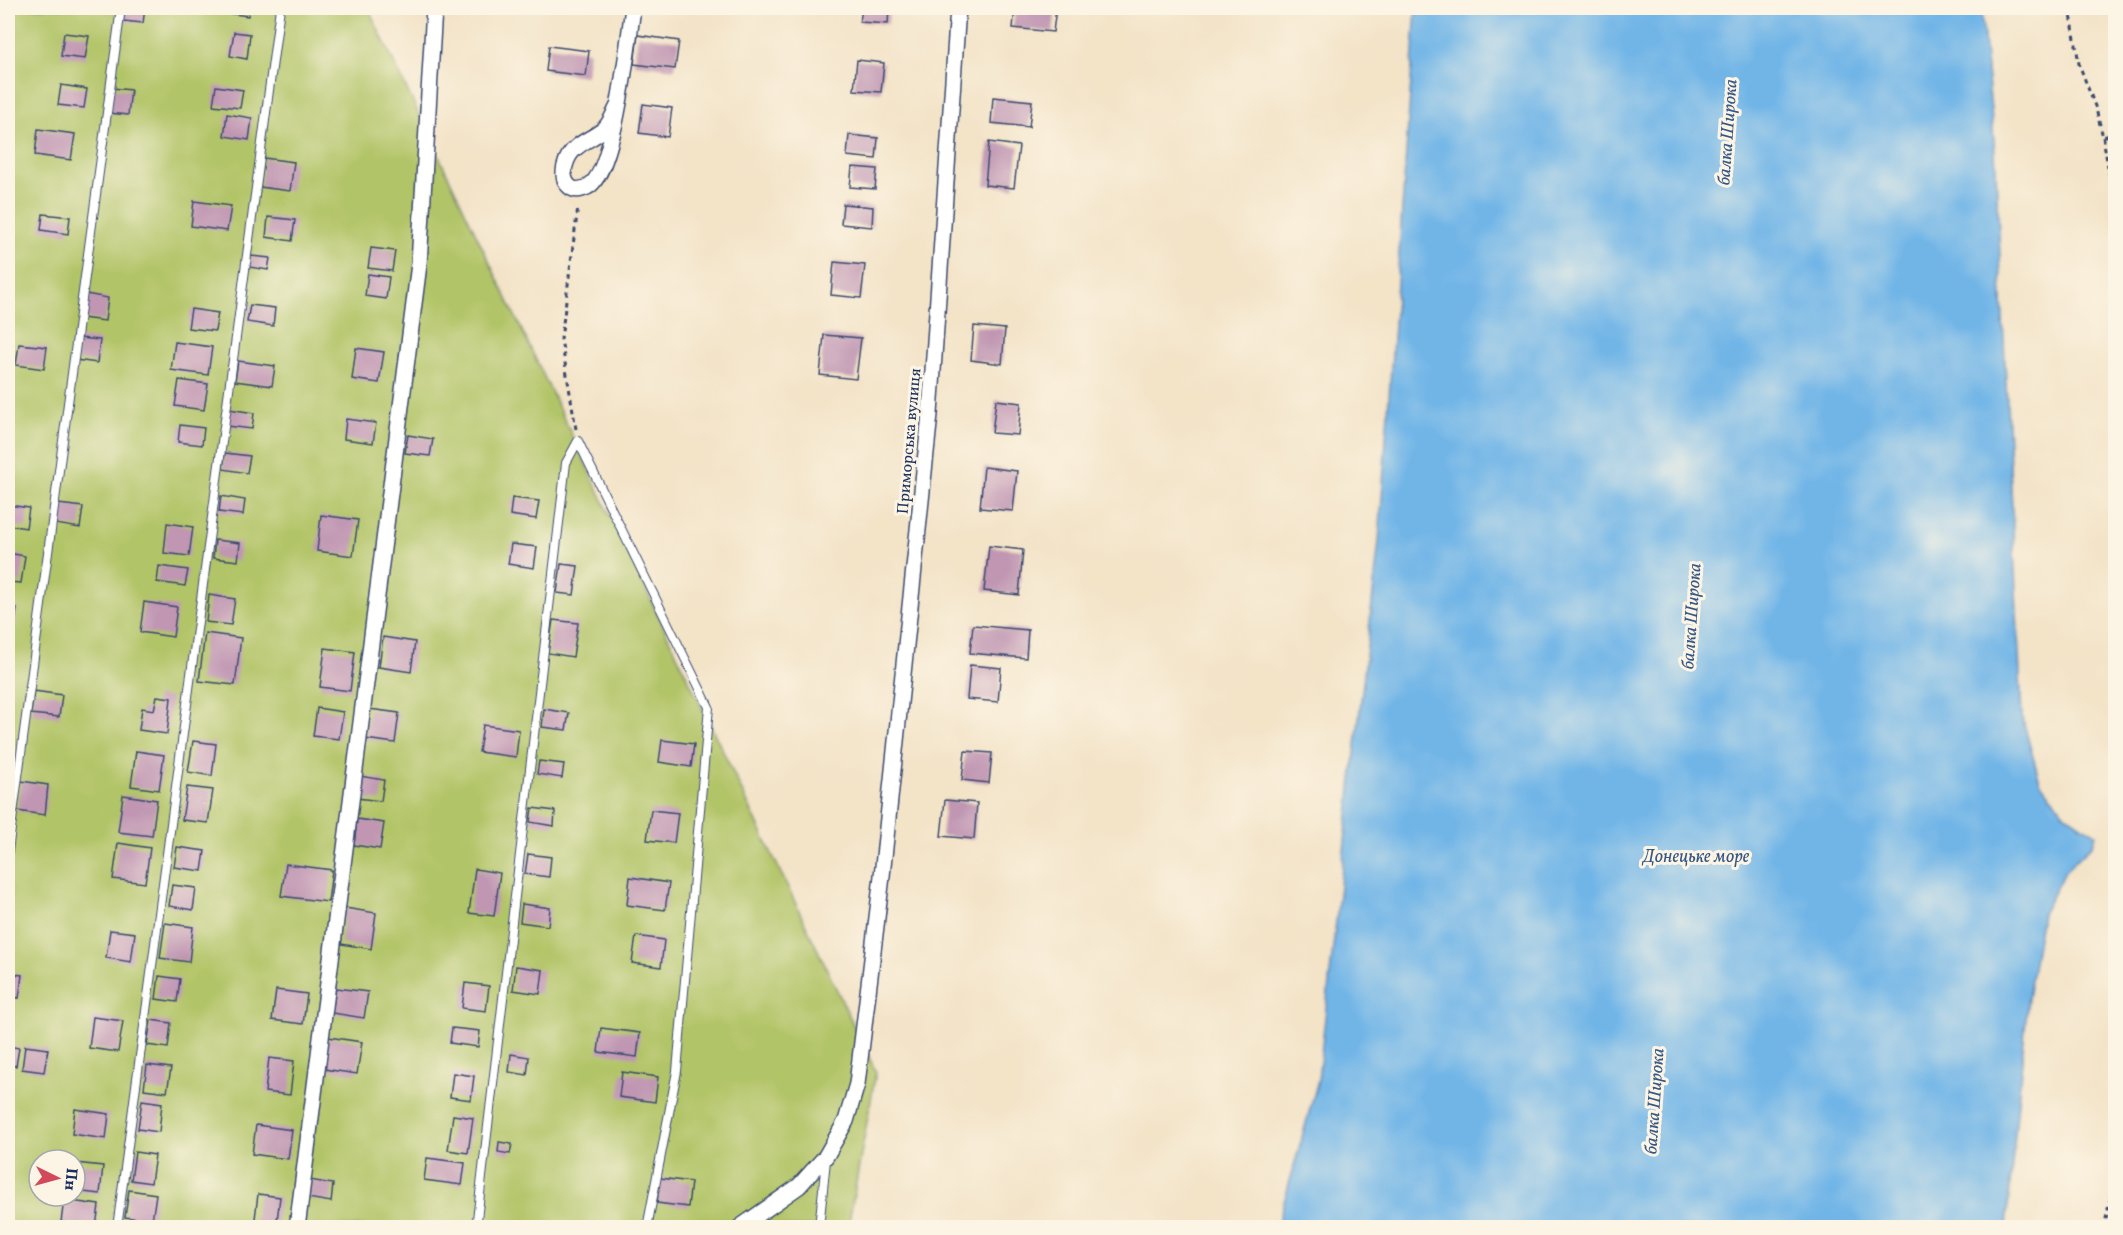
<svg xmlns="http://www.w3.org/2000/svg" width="2123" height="1235" viewBox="0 0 2123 1235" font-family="Vollkorn,serif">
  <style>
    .green { fill: #b2c468; stroke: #667a63; stroke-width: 1.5; fill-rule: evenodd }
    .water { fill: #71b5e7; stroke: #4672a2; stroke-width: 1.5 }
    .building { fill: #c096b2 }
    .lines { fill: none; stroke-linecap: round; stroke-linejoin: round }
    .lane-casing { stroke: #3b4a6e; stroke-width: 10 }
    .street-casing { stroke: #3b4a6e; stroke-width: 18 }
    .path { stroke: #3b4a6e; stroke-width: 3; stroke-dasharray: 4.5 4.5; stroke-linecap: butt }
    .lane { stroke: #fff; stroke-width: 8 }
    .street { stroke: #fff; stroke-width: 15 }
    .labels { text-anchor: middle; stroke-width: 6; stroke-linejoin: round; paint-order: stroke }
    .street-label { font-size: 16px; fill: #1b2f5e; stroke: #fcf5e5 }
    .water-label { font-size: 18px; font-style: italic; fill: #355787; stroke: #fcf5e5 }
  </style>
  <rect width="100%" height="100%" fill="#fcf5e5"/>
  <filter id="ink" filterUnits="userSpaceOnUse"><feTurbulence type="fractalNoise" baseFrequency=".0167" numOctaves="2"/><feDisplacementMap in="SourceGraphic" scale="12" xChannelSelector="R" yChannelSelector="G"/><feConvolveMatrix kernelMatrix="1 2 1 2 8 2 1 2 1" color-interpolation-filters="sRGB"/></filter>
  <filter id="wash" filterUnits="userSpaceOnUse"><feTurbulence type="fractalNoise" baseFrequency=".008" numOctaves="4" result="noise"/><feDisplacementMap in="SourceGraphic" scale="24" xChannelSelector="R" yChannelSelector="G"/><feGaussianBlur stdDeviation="1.35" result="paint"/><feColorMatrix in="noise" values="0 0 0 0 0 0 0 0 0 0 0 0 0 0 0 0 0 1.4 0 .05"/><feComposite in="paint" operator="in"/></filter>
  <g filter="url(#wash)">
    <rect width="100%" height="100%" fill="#f3e3c7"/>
    <!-- green -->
    <path class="green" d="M8,8H368L876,1072L848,1227H8ZM39,1160H75V1196H39Z"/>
    <!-- water -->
    <path class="water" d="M1416,8H1981L1995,151L2022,717L2040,782L2066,815L2096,834L2093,844L2065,871L2042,914L2028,998L2006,1227H1277L1318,1080L1379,541Z"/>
    <g id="blocks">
      <!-- building -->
      <path class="building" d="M125,8H145L143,23L123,21Z
        M219,8H249L248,16L219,12Z
        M862,8H889L888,24L860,22Z
        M1015,8H1056L1053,32L1013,28Z
        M234,32L250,34L247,59L230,56Z
        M64,33L89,36L85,59L61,56Z
        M638,35L679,41L675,69L634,64Z
        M549,46L589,51L586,76L546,71Z
        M857,60L884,63L881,92L854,90Z
        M61,85L87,89L84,108L58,105Z
        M216,86L243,90L240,108L213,105Z
        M112,88L131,90L128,115L109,113Z
        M993,97L1032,101L1029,127L991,123Z
        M643,104L672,108L668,137L639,133Z
        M227,114L252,118L249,140L224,136Z
        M38,129L75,134L71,160L35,155Z
        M849,135L878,138L876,159L847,156Z
        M989,142L1019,146L1014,188L985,185Z
        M264,158L294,162L290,191L260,187Z
        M852,167L877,169L875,189L850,187Z
        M194,201L231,206L227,231L191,226Z
        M843,204L873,207L872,227L841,224Z
        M43,214L70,217L68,234L41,230Z
        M268,217L295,220L292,241L266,237Z
        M371,248L395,251L392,271L368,268Z
        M251,256L270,258L268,270L249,267Z
        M834,262L865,265L861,298L831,295Z
        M368,274L389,277L386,299L365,296Z
        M86,294L108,298L105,321L82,318Z
        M250,305L275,308L273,326L247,322Z
        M191,309L218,313L215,331L188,328Z
        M974,326L1005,329L1002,364L971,360Z
        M824,335L861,338L856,379L820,375Z
        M79,338L100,340L97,363L76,360Z
        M175,342L212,347L208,375L171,370Z
        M19,344L47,347L44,369L16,365Z
        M356,348L384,352L379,383L352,379Z
        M238,361L275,366L272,386L235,381Z
        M179,380L208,384L204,410L175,406Z
        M996,400L1021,403L1018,435L992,433Z
        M229,409L254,413L252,429L227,426Z
        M346,419L376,423L373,443L344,439Z
        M180,425L204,428L202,445L178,442Z
        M408,435L433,439L430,456L405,453Z
        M225,453L250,456L247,473L223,469Z
        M984,467L1017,471L1013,511L980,508Z
        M221,496L245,500L243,515L219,512Z
        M512,498L539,501L536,519L510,515Z
        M58,504L83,507L80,528L55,524Z
        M8,505L29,508L26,528L8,525Z
        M321,515L358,520L353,556L317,551Z
        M167,523L193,527L189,556L164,553Z
        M215,540L240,543L238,561L213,558Z
        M511,544L537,547L534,568L508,564Z
        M989,546L1023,550L1019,595L984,591Z
        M8,553L25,556L21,583L8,582Z
        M561,564L578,566L574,595L557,593Z
        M159,566L188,570L185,586L157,582Z
        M209,595L235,599L231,625L206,622Z
        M144,602L177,607L173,637L140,632Z
        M8,606L17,608L14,629L8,628Z
        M553,620L578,623L573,657L548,653Z
        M973,625L1028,630L1026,658L970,653Z
        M205,633L241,638L235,685L199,681Z
        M383,637L415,642L411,672L379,667Z
        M325,648L355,652L350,691L320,687Z
        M970,665L1001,668L998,702L967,699Z
        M34,691L62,695L59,717L31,714Z
        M157,696L171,698L167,734L139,730L142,708L154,710Z
        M317,708L343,712L339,739L313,736Z
        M369,709L399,713L395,743L365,739Z
        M544,709L569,713L566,730L542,727Z
        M483,725L519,730L516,757L479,752Z
        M662,740L694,744L691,767L659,762Z
        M193,741L216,744L212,776L188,772Z
        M136,751L164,755L159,790L131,786Z
        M965,751L992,753L989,783L962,780Z
        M539,761L564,764L562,778L537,774Z
        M360,776L384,780L381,801L357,798Z
        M21,781L48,785L45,815L17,811Z
        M187,787L213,790L208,823L182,820Z
        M123,795L157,800L152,836L118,832Z
        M945,800L977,803L974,839L941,836Z
        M532,808L555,811L554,826L530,822Z
        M651,810L678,813L674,843L647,840Z
        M357,819L384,823L380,849L354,845Z
        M118,843L150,848L145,883L113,879Z
        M177,847L205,851L202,871L174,867Z
        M528,854L551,857L549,877L525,874Z
        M286,864L332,870L328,902L281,896Z
        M475,869L500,873L494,916L469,913Z
        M630,877L669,883L665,910L627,905Z
        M172,885L196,888L193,910L169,906Z
        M522,904L550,908L548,926L520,922Z
        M345,908L376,913L371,949L341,944Z
        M165,923L193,927L189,962L160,958Z
        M110,930L135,933L131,962L106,958Z
        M636,936L664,940L661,967L632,963Z
        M516,966L543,970L540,994L513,990Z
        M8,973L22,975L19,998L8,996Z
        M159,976L180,979L177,1002L156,999Z
        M465,983L489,986L486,1011L462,1008Z
        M336,988L368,992L364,1018L332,1013Z
        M276,990L307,994L303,1024L272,1020Z
        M93,1017L123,1021L118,1052L89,1048Z
        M151,1020L171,1023L168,1048L147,1045Z
        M452,1028L480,1031L478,1047L450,1043Z
        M601,1028L640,1033L637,1057L598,1052Z
        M328,1037L362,1042L357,1074L324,1069Z
        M8,1046L19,1048L16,1066L8,1065Z
        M25,1046L48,1049L44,1072L22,1069Z
        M511,1054L529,1057L527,1075L509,1072Z
        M269,1058L294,1061L290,1095L265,1092Z
        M147,1065L171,1068L167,1092L144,1089Z
        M622,1072L658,1077L655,1102L619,1097Z
        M453,1073L474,1076L471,1100L450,1097Z
        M142,1100L162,1103L159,1132L138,1129Z
        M75,1109L109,1114L106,1139L72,1134Z
        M453,1115L473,1118L468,1153L448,1150Z
        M256,1125L292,1130L288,1159L252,1154Z
        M499,1142L512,1144L510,1154L498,1152Z
        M135,1152L155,1155L151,1183L131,1180Z
        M427,1158L465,1163L462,1185L424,1180Z
        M75,1163L103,1166L100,1194L75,1191Z
        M660,1178L691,1182L688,1207L657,1203Z
        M310,1180L333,1184L331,1202L307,1198Z
        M129,1190L156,1194L152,1221L125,1217Z
        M258,1194L280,1197L276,1228L254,1227Z
        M64,1200L99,1205L96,1227L61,1222Z"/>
    </g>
  </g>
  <g filter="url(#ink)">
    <use href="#blocks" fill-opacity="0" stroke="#3b4a6e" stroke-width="1.5"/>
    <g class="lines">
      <!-- lane casing -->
      <g class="lane-casing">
        <path id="lane" d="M578,441L709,707L677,1071L647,1228
          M8,851L121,8
          M117,1228L280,8
          M476,1228L566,463L578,441
          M819,1228L826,1160"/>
      </g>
      <!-- street casing -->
      <g class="street-casing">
        <path id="street" d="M618,106C614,113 610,124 604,129C595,137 585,140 577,147C566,155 558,177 570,187C575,191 581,190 587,187C615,175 628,40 633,8
          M297,1228L419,264L434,8
          M739,1228L799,1186L826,1156L846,1121L857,1084L882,876L930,414L958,8"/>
      </g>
      <!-- path -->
      <path class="path" d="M2070,8L2079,64L2096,109L2103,137L2116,133
        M2103,137L2116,215
        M576,429L561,339L578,207
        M2104,1228L2116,1172"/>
      <!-- lane -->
      <use href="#lane" class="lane"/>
      <!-- street -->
      <use href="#street" class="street"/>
    </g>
  </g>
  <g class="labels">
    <!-- street labels -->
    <g class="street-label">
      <text transform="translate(908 441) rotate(-85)" y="6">Приморська вулиця</text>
    </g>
    <!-- water labels -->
    <g class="water-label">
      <text transform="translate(1727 132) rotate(-86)" y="6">балка Широка</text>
      <text transform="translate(1691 616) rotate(-86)" y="6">балка Широка</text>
      <text x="1696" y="862">Донецьке море</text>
      <text transform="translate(1654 1101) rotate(-86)" y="6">балка Широка</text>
    </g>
  </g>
  <!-- margin -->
  <rect width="2123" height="1235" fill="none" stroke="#fcf5e5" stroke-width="30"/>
  <!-- north arrow -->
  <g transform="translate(57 1178) rotate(95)"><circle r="28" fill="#fcf5e5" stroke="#a2a6af" stroke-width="1.5"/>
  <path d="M0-4.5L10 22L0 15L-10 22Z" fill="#d1495b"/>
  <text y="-9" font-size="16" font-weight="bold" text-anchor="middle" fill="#1b2f5e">Пн</text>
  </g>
</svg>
